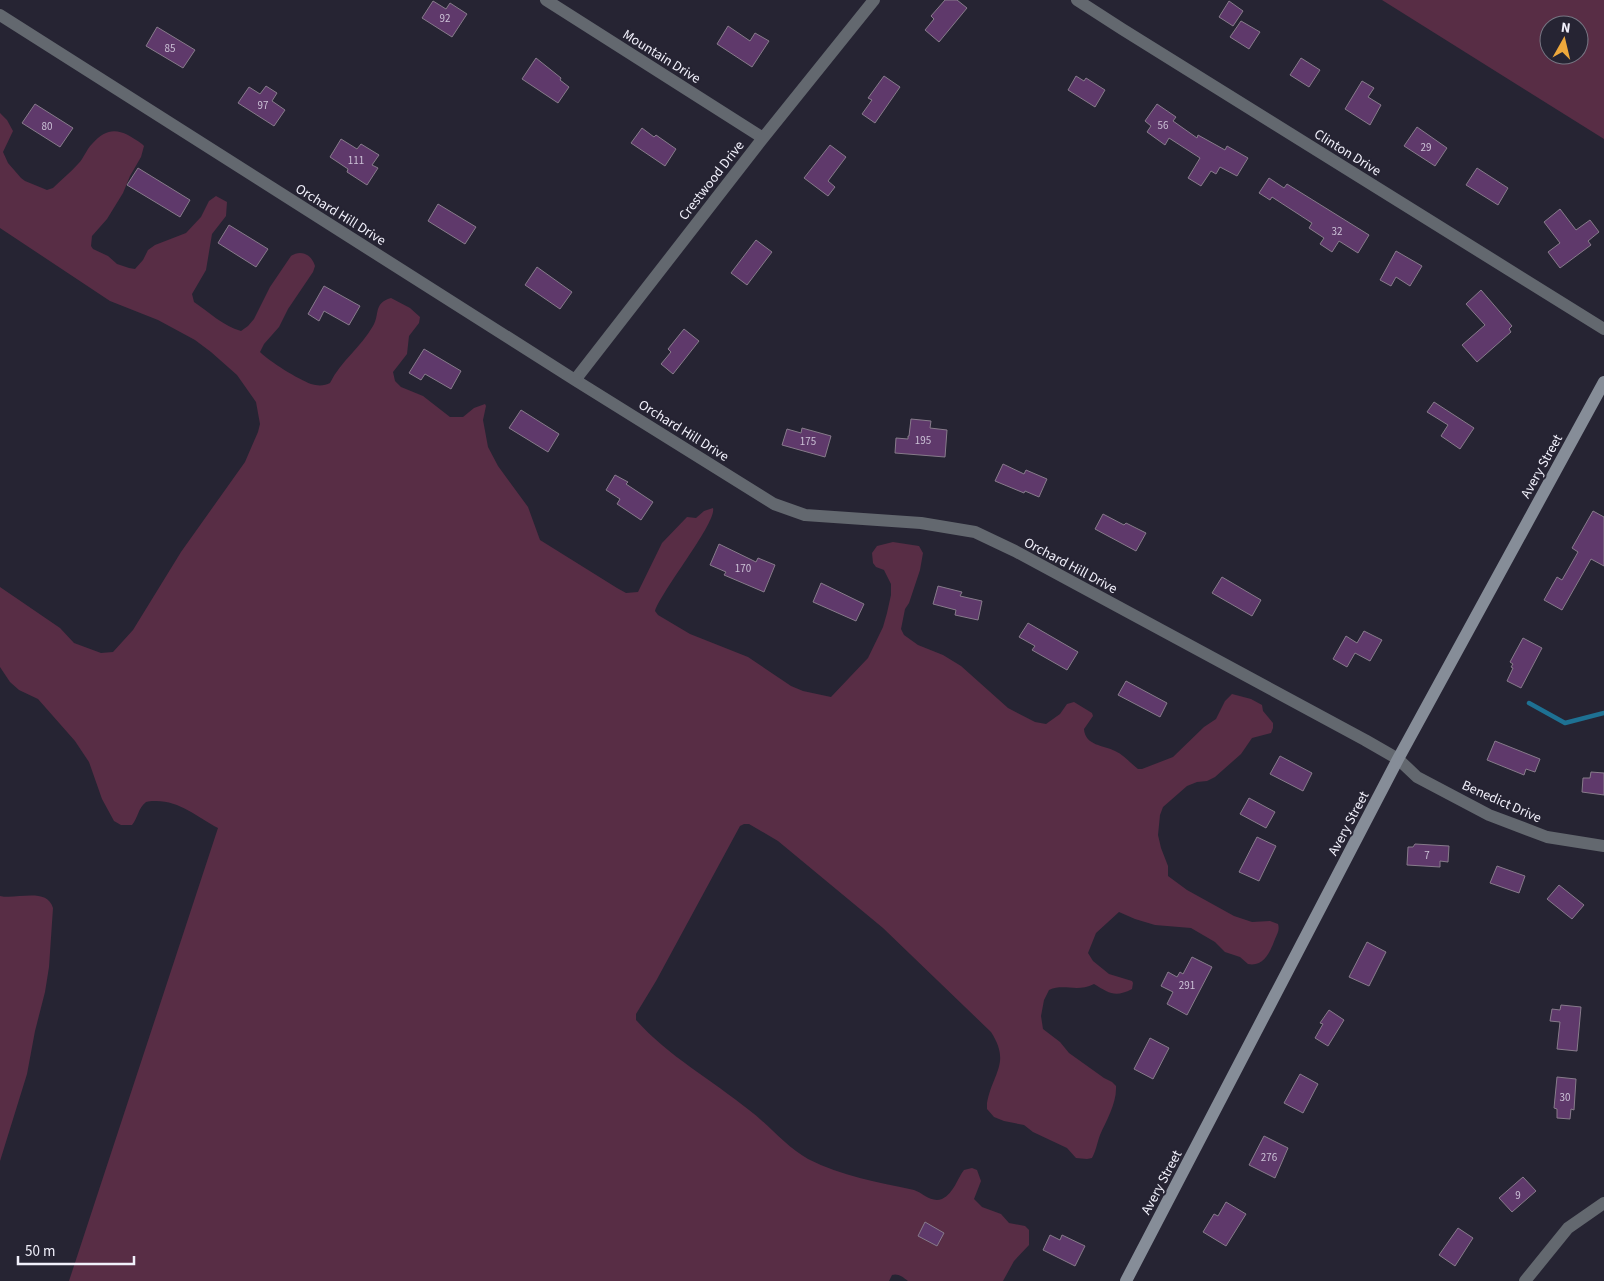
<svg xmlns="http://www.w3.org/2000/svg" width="1604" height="1281" viewBox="0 0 1604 1281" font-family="'Source Sans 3',sans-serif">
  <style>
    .green { fill: #582d45; fill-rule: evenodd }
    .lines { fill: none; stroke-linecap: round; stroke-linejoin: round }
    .stream { stroke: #1e7193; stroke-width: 4.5 }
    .building { fill: #5f396b; stroke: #877b8b }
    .minor { stroke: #63686f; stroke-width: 12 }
    .secondary { stroke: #868d98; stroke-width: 12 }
    .labels { text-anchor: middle; stroke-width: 4; stroke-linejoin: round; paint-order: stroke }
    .number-label { font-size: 11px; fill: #ccc2d7 }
    .street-label { font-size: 14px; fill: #f1f0fb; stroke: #262433 }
  </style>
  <rect width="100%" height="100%" fill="#262433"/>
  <!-- green -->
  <path class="green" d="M1382,0H1604V139ZM1549,25H1579V55H1549Z
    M0,113L7,120L13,131L3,152L8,163L21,178L25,181L47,190L53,188C61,180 71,172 78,164C84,158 86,150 92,144C109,124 123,130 142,144L144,146L141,157L130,176L123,193L107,219L92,236L91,246L93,249L108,256L117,264L129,268L135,269L143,260L148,250L155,245L186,233L201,217L209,201L216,196L227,202L226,216L212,234L206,270L192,294L194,302C209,312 223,326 241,331L248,326L254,319L270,287L291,256C301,249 312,255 315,266L313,272L288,309L279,327L264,344L260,352C270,362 298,379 311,384C317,386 325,386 330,383C341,361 361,347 373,326C380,315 373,303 391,298L410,308L420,317L419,323L409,336L407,354L393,372L395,381L401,387L423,396L450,417H463L474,408L485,404L486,406L483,420L488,447L498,466L528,507L540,540L617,588L626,593L638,592L662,543L687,517L696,518L704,511L713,508C717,522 662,590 655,611L658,615L690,634L748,657L791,686L803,691L831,697L868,658L883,627L887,613L891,595V584L884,570L876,567L873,563L872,553L877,546L893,542L919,546L923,553L920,570L909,603L905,609L901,629L904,635L918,645L943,655L961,666L1008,708L1035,722L1046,724L1060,714L1067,704L1074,702L1092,713L1093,716L1084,729C1085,746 1104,745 1115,751C1124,755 1130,763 1138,769H1142L1173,757L1204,727L1216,719L1225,701L1232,694L1251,699L1262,705L1263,711L1273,723V728L1271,733L1252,738L1241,754L1215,777L1207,781L1197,782L1187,786L1163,807L1160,815L1158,835L1161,848L1168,866V876L1187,890L1234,916L1252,922L1270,921L1278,924C1280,930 1277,934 1275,939C1270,952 1264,967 1248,964L1240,957L1225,952L1215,942L1191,928L1155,925L1135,919L1119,912L1096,933L1088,953L1093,961L1109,974L1132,981L1133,983L1132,989C1115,998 1109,993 1094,984C1076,993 1065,983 1049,990L1044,1000L1041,1016L1043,1029L1060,1042L1069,1053L1104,1078L1112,1082L1116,1086C1117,1103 1106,1121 1100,1135C1097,1143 1096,1151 1092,1158L1087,1159L1076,1158L1067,1148L1033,1132L1024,1125L1004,1121L994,1117L987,1109V1103C993,1072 1011,1063 991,1032L883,928L778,841L749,824H744L740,826L656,981L636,1014V1020C668,1056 712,1080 749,1110C769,1125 786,1147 808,1159C842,1176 877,1182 914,1190C923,1193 931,1203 942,1199C954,1193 957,1179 964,1170L972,1168L977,1170L981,1181L974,1199L982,1207L1001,1214L1009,1223L1025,1226L1029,1230V1245L1014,1261L1003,1281H908C903,1277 898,1273 892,1275L889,1281H69L218,828C197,817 179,800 154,801C151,801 149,801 146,802C138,808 138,818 132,825H121L114,821L102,799L89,762L75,741L38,699L19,690L10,682L0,667V587L60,628L74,643L101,653L113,652L133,630L181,552L245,462L258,432L260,424L256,402L237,375L211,352L195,340L158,320L110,301L0,228Z
    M0,896C16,900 47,887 53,908L49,967L45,992L35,1031L27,1074L0,1161Z"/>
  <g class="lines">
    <!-- stream -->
    <path class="stream" d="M1529,703L1565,723L1604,713"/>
  </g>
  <!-- building -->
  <path class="building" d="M945,0H957L967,8L939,42L925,30L934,19L931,16Z
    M433,1L446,9L450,3L467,14L452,37L422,18Z
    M1229,1L1243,11L1233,26L1219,17Z
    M1241,21L1260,32L1249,49L1230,37Z
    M728,26L750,41L755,33L769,41L752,67L717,44Z
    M157,27L195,50L183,68L146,46Z
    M536,58L561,78L560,80L569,87L558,103L522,79Z
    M1301,58L1320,70L1309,87L1290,75Z
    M884,76L900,87L875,123L862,114L872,100L868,98Z
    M1076,76L1084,81L1086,78L1105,90L1095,107L1068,90Z
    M1362,81L1374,88L1368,97L1381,105L1370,125L1345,109Z
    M266,86L277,93L272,101L285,110L274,126L238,103L249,87L260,94Z
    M35,104L73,128L60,147L22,123Z
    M1157,104L1176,117L1173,121L1197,138L1198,135L1225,150L1227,146L1248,158L1237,176L1220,167L1216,174L1211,171L1201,186L1188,178L1200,158L1169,138L1165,145L1147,132L1151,126L1145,121Z
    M1417,127L1447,148L1435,166L1404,146Z
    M642,128L654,137L656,135L676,149L665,166L631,143Z
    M341,139L357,149L361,144L379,155L372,165L378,168L367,185L347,172L348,169L330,157Z
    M830,145L846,157L828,181L835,187L828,196L804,178Z
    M138,168L190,200L180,217L127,185Z
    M1477,168L1508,188L1498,205L1466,185Z
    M1269,178L1284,188L1287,184L1369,235L1358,253L1339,241L1332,252L1320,244L1324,238L1309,228L1312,223L1272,197L1270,200L1259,193Z
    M438,204L476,227L465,244L428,221Z
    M1560,209L1576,230L1590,220L1599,232L1588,241L1591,245L1560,268L1548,252L1560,243L1544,222Z
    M229,225L268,249L256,267L218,243Z
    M756,240L772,252L747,285L731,273Z
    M1396,251L1422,266L1410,286L1396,277L1391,286L1380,280Z
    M537,267L572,292L560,309L525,285Z
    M324,286L360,306L349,325L324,311L319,321L308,314Z
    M1481,290L1512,326L1509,329L1511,332L1477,362L1462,345L1485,325L1466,304Z
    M684,329L699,341L673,374L661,364L671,352L668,349Z
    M424,349L461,371L451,389L425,374L421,380L409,373Z
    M1434,402L1474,428L1460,449L1441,436L1448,425L1427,412Z
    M521,410L559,434L548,452L509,428Z
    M911,419L931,421L930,428L947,430L945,457L895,453L896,438L908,439V436H909Z
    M802,428L831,436L825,457L782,445L787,429L801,433Z
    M1003,464L1024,474L1026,470L1047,479L1039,497L1025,491L1024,493L995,481Z
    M615,475L628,482L626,484L653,502L641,520L617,504L620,499L606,490Z
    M1593,511L1604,517V566L1591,559L1562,610L1544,600L1557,577L1562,580L1578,552L1572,548Z
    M1103,514L1124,525L1126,523L1146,533L1136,551L1095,529Z
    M719,544L756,562L758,558L775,565L764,592L724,575L726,572L710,565Z
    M1222,577L1261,600L1252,616L1212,593Z
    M821,583L864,604L856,621L813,602Z
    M938,586L962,592L960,596L982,601L978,620L955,615L956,610L933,604Z
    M1028,623L1078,652L1067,670L1032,650L1035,646L1019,637Z
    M1364,631L1382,640L1370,661L1355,653L1347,667L1333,659L1346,636L1357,643Z
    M1523,638L1542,648L1521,688L1507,681L1513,668L1511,667L1513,664L1510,662Z
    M1126,681L1167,703L1160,717L1118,695Z
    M1495,741L1540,759L1535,772L1526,769L1524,775L1487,760Z
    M1280,756L1312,773L1303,791L1270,774Z
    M1591,772L1604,773V795L1582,792L1583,778H1590Z
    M1249,798L1275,812L1266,828L1240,814Z
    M1257,837L1276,846L1259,881L1239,872Z
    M1415,844L1449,846L1448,862L1440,861V867L1407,865L1408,847H1413Z
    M1497,866L1525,876L1519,893L1490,883Z
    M1559,885L1584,905L1572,919L1547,899Z
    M1367,942L1386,952L1369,986L1349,977Z
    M1192,957L1212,967L1187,1015L1167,1004L1173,992L1161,986L1168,972L1177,977L1180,972L1183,974Z
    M1561,1005L1581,1007L1577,1051L1557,1049L1560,1022L1550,1021L1552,1009L1560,1010Z
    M1329,1010L1344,1020L1328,1046L1315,1038L1323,1024L1320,1023Z
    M1150,1038L1169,1048L1153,1079L1134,1069Z
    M1300,1074L1318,1084L1303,1113L1284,1103Z
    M1557,1077L1576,1079L1574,1110L1571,1109L1570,1119L1557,1118V1109L1554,1108Z
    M1264,1136L1288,1148L1275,1178L1249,1165Z
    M1523,1177L1536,1191L1512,1212L1499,1198Z
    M1226,1202L1246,1214L1226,1246L1203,1232L1214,1214L1218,1216Z
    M925,1222L944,1233L937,1246L918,1236Z
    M1458,1228L1473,1238L1455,1266L1439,1255Z
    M1050,1235L1060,1240L1062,1235L1085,1246L1075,1266L1043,1250Z"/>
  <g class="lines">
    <!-- minor -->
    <path class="minor" d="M546,0L763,138
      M1077,0L1122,29L1604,329
      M0,15L575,380L774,504L805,515L921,523L975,532L1015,551L1365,740L1398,759L1417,777L1489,815L1547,837L1604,846
      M575,380L763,138L874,0
      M1525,1281L1568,1228L1604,1203"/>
    <!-- secondary -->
    <path class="secondary" d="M1126,1281L1398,759L1604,382"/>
  </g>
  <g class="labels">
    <!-- number labels -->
    <g class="number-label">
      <text x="445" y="22">92</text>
      <text x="170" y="52">85</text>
      <text x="263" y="109">97</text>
      <text x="1163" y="129">56</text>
      <text x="47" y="130">80</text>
      <text x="1426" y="151">29</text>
      <text x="356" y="164">111</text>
      <text x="1337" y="235">32</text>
      <text x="923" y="444">195</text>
      <text x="808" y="445">175</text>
      <text x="743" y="572">170</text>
      <text x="1427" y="859">7</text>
      <text x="1187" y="989">291</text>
      <text x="1565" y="1101">30</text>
      <text x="1269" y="1161">276</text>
      <text x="1518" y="1199">9</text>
    </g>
    <!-- street labels -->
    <g class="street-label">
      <text transform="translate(662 56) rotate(32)" y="5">Mountain Drive</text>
      <text transform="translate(1348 152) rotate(32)" y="5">Clinton Drive</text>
      <text transform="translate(711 180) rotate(-52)" y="5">Crestwood Drive</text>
      <text transform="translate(341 214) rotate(32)" y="5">Orchard Hill Drive</text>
      <text transform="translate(684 430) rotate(32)" y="5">Orchard Hill Drive</text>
      <text transform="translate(1541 466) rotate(-61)" y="5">Avery Street</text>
      <text transform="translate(1071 565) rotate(28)" y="5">Orchard Hill Drive</text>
      <text transform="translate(1502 801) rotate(24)" y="5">Benedict Drive</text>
      <text transform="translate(1348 823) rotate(-62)" y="5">Avery Street</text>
      <text transform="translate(1161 1182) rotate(-62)" y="5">Avery Street</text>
    </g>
  </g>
  <!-- north arrow -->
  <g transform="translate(1564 40) rotate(8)"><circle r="24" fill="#262433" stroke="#777683"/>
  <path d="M0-4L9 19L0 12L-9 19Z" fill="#eea83c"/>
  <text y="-8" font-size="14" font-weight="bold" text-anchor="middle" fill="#f1f0fb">N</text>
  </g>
  <!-- scale -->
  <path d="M18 1256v8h116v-8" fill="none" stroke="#f1f0fb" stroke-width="2.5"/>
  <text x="25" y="1256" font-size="15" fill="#f1f0fb" stroke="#262433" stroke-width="4" paint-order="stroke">50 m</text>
</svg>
